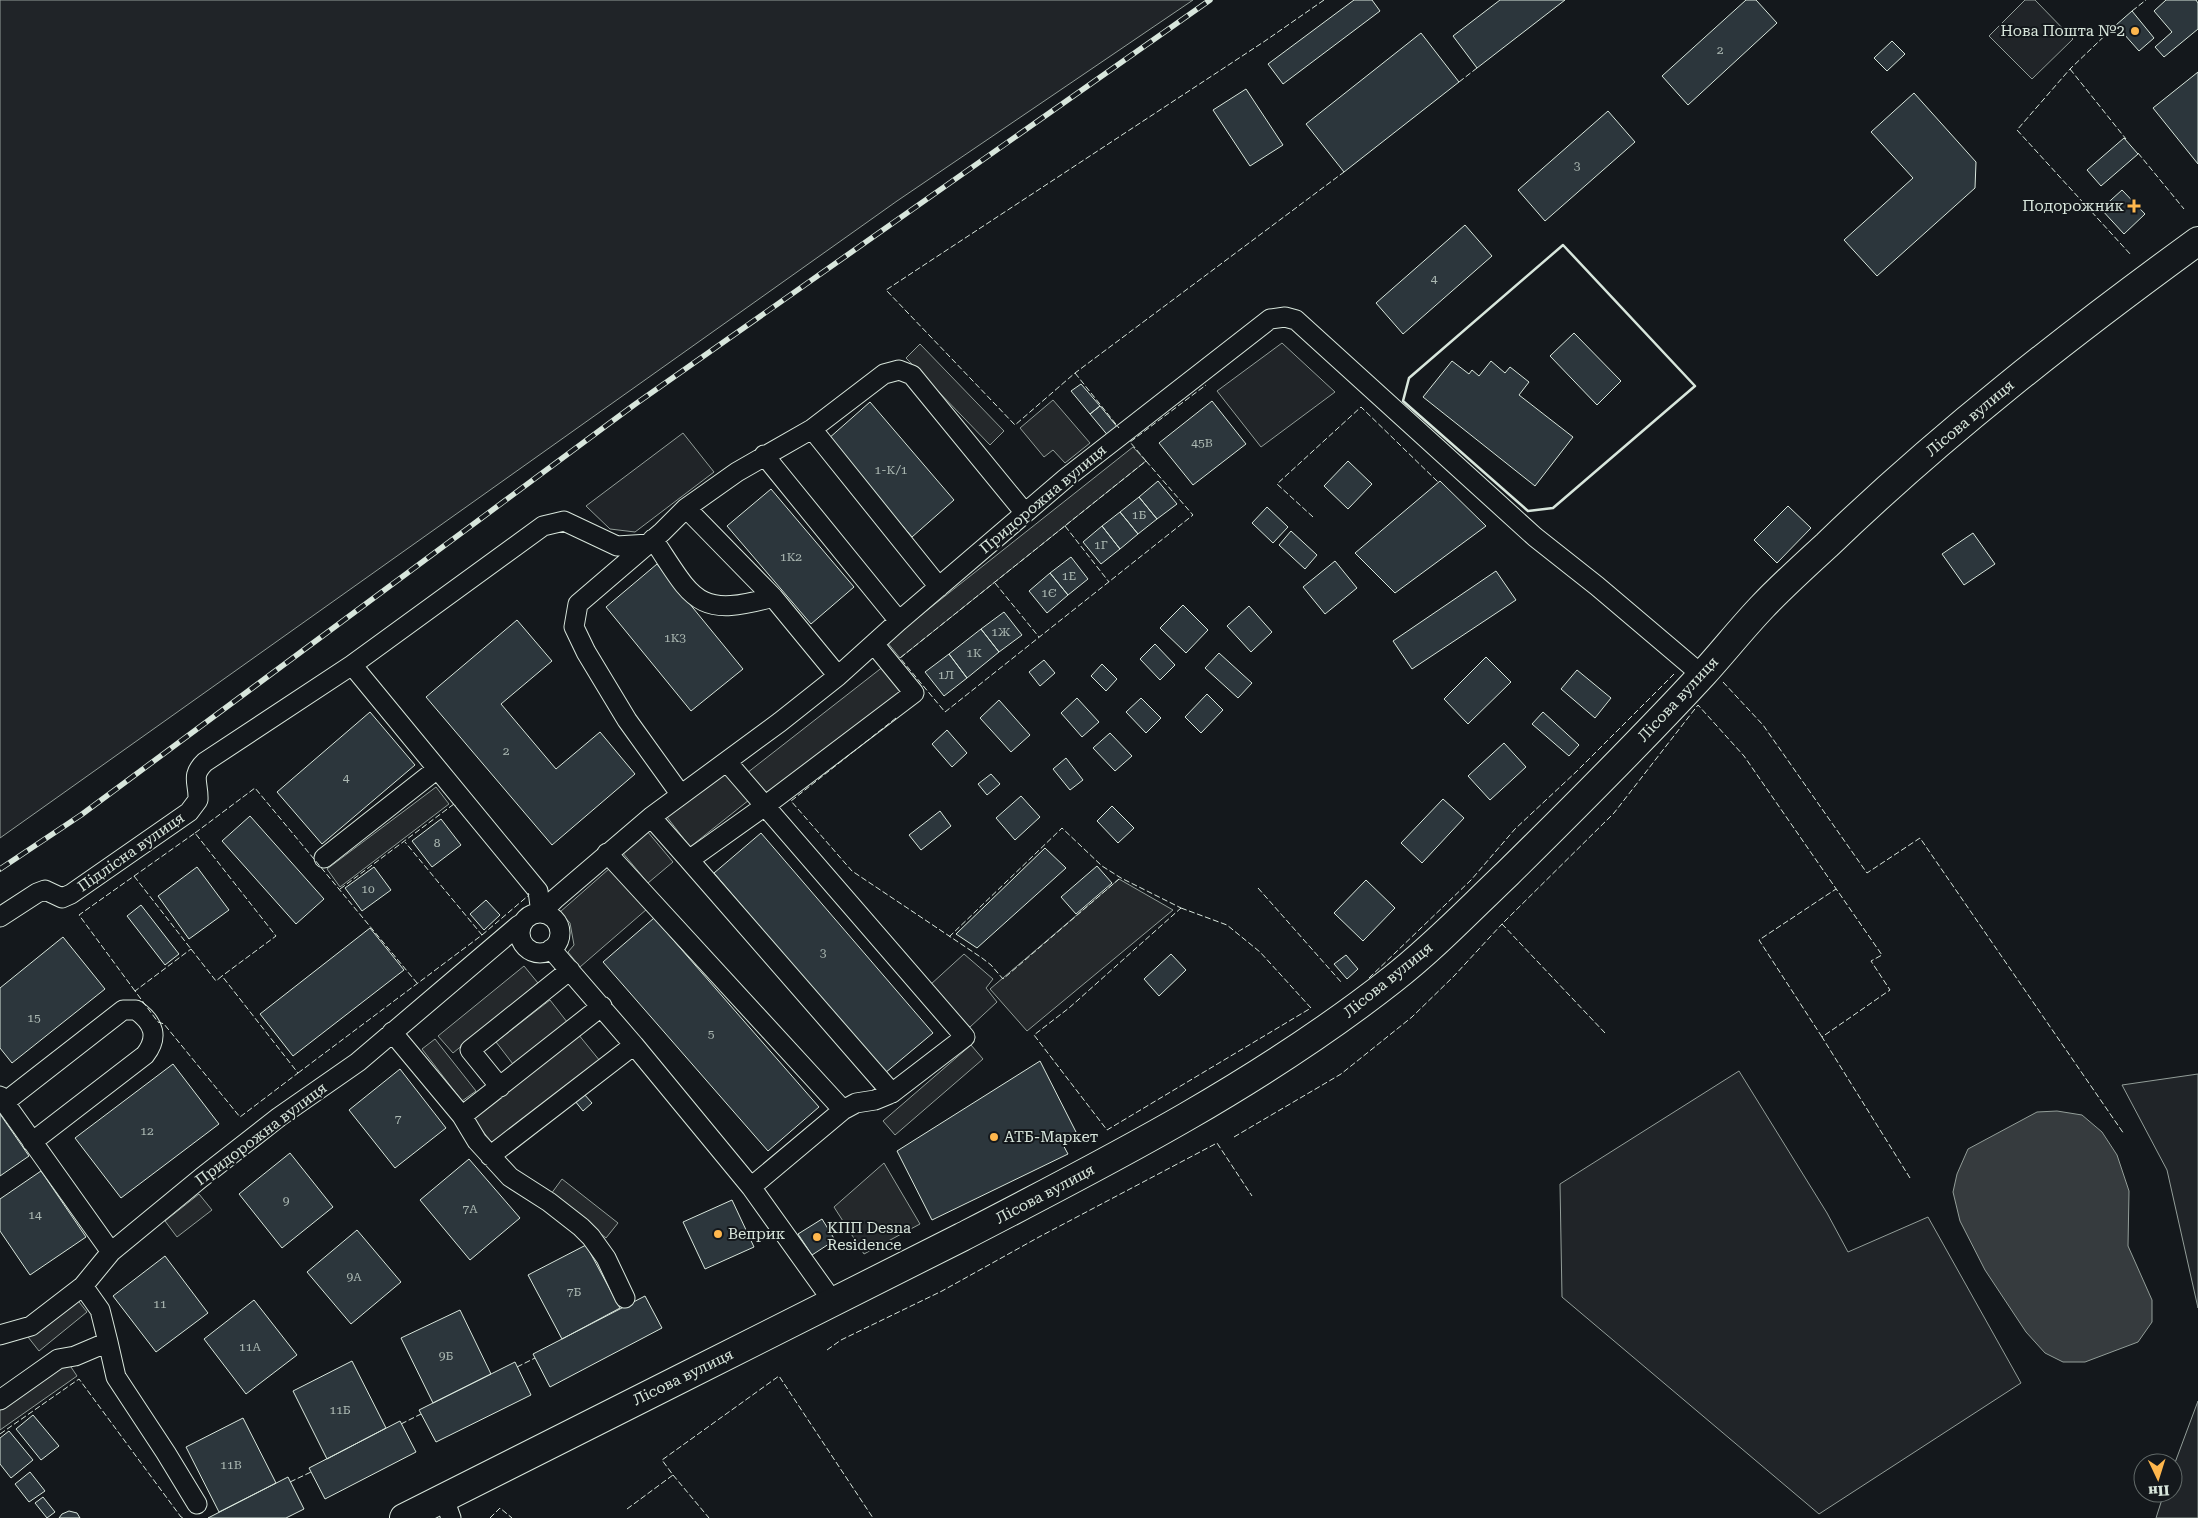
<svg xmlns="http://www.w3.org/2000/svg" width="2198" height="1518" viewBox="0 0 2198 1518" font-family="'Roboto Serif',serif">
  <style>
    .green { fill: #202428; stroke: #939e99 }
    .parking { fill: #24282b; stroke: #939e99 }
    .water { fill: #363b3e; stroke: #939e99 }
    .building { fill: #2c363c; stroke: #d8e6dc }
    .lines { fill: none; stroke-linecap: round; stroke-linejoin: round }
    .street-casing { stroke: #d8e6dc; stroke-width: 21 }
    .secondary-casing { stroke: #d8e6dc; stroke-width: 30 }
    .street { stroke: #14181c; stroke-width: 19 }
    .secondary { stroke: #14181c; stroke-width: 28 }
    .rail-casing { stroke: #d8e6dc; stroke-width: 5.5 }
    .rail { stroke: #14181c; stroke-width: 4; stroke-dasharray: 11; stroke-linecap: butt }
    .fence { stroke: #d8e6dc; stroke-width: 1; stroke-dasharray: 6 2.5; stroke-linecap: butt }
    .wall { stroke: #d8e6dc; stroke-width: 2.5 }
    .poi-dot { fill: #ffb74d; stroke: #14181c; stroke-width: 2 }
    .labels { text-anchor: middle; stroke-width: 4; stroke-linejoin: round; paint-order: stroke }
    .number-label { font-size: 12px; fill: #adbab4 }
    .poi-label { font-size: 15px; fill: #d8e6dc; stroke: #14181c; text-anchor: start }
    .street-label { font-size: 15px; fill: #d8e6dc; stroke: #14181c }
  </style>
  <rect width="100%" height="100%" fill="#14181c"/>
  <!-- green -->
  <path class="green" d="M0,0H1193L897,201L0,838Z
    M2025,0H2035L2073,39L2032,79L1989,36Z
    M1282,343L1335,392L1261,447L1217,391Z
    M683,433L714,472L635,532L610,529L586,506Z
    M964,954L993,979L986,988L997,1002L970,1027L930,985Z
    M1739,1071L1827,1213L1848,1252L1928,1217L2021,1383L1819,1514L1562,1297L1560,1184Z
    M2198,1074V1308L2167,1170L2122,1085Z
    M2198,1401V1518H2156L2164,1493H2173V1468Z"/>
  <!-- parking -->
  <path class="parking" d="M920,344L1004,431L990,445L906,358Z
    M1053,400L1090,443L1065,463L1053,450L1044,457L1020,428Z
    M1133,447L1146,461L900,658L887,642Z
    M884,666L904,692L767,799L747,773Z
    M726,771L749,800L690,847L667,817Z
    M436,787L449,804L340,887L327,869Z
    M647,831L673,862L648,883L622,852Z
    M610,868L647,909L580,967L568,952L574,945L570,923L560,912Z
    M1119,879L1173,910L1027,1031L990,989Z
    M524,966L538,983L453,1053L438,1036Z
    M550,1000L571,1027L516,1068L496,1042Z
    M578,1034L600,1061L494,1145L472,1118Z
    M435,1039L476,1091L462,1101L422,1049Z
    M971,1045L983,1059L895,1135L883,1121Z
    M884,1163L920,1224L864,1254L834,1207Z
    M562,1179L618,1223L606,1238L551,1194Z
    M199,1194L212,1210L177,1237L165,1221Z
    M76,1298L87,1312L39,1351L28,1337Z
    M67,1361L77,1376L0,1430V1408Z"/>
  <!-- water -->
  <path class="water" d="M2057,1111L2082,1115L2102,1132L2117,1155L2129,1191L2128,1246L2152,1300V1322L2138,1342L2085,1362H2063L2045,1353L2026,1332L1985,1270L1960,1221L1953,1192L1957,1174L1968,1149L2037,1112Z"/>
  <!-- building -->
  <path class="building" d="M1354,0H1372L1380,11L1283,84L1268,64Z
    M1500,0H1565L1477,68L1453,36Z
    M1746,0H1756L1777,23L1688,105L1662,76Z
    M2166,0H2196L2198,3V29L2164,57L2155,47L2172,32L2154,11Z
    M2132,11L2154,38L2139,51L2116,25Z
    M1421,33L1459,82L1344,172L1306,124Z
    M1892,41L1905,54L1887,71L1874,58Z
    M2198,72V164L2153,108Z
    M1246,89L1283,145L1250,166L1213,110Z
    M1914,93L1976,162L1975,188L1877,276L1844,240L1913,178L1871,132Z
    M1608,111L1635,142L1545,221L1518,190Z
    M2124,138L2138,154L2101,186L2087,170Z
    M2122,190L2145,214L2124,234L2101,209Z
    M1465,225L1492,256L1403,334L1376,303Z
    M1574,333L1621,381L1597,405L1550,356Z
    M1452,361L1469,374L1472,370L1479,376L1491,361L1505,373L1510,367L1529,382L1519,395L1573,437L1535,486L1423,397Z
    M1081,384L1100,406L1090,414L1071,391Z
    M1212,401L1246,444L1193,485L1159,443Z
    M870,402L954,500L912,537L828,439Z
    M1100,406L1119,429L1110,438L1090,414Z
    M1348,461L1372,484L1348,509L1324,486Z
    M1158,481L1177,504L1157,519L1139,497Z
    M1440,481L1486,526L1395,593L1355,553Z
    M771,489L854,587L811,624L727,526Z
    M1139,497L1157,519L1138,534L1120,512Z
    M1788,506L1811,528L1777,563L1754,540Z
    M1267,507L1288,527L1273,543L1252,523Z
    M1120,512L1138,534L1120,549L1102,526Z
    M1102,526L1120,549L1101,564L1083,542Z
    M1291,531L1317,555L1305,569L1279,545Z
    M1973,533L1995,564L1964,585L1942,554Z
    M1071,557L1088,579L1068,595L1050,573Z
    M1335,561L1357,588L1325,614L1303,587Z
    M657,564L743,669L691,711L606,607Z
    M1496,571L1516,600L1412,669L1393,641Z
    M1050,573L1068,595L1047,613L1029,591Z
    M1183,605L1208,630L1186,653L1160,628Z
    M1249,606L1272,632L1251,652L1227,626Z
    M1004,612L1022,635L999,652L981,629Z
    M517,620L552,661L501,704L556,769L600,732L635,774L552,845L426,697Z
    M981,629L999,652L967,678L949,654Z
    M1155,644L1175,665L1160,680L1140,659Z
    M1219,653L1252,683L1238,698L1205,668Z
    M949,654L967,678L944,696L925,672Z
    M1486,657L1511,682L1468,724L1444,699Z
    M1044,660L1055,673L1040,686L1029,672Z
    M1102,664L1117,679L1106,691L1091,676Z
    M1577,670L1611,698L1595,718L1561,689Z
    M1207,694L1223,710L1201,733L1185,717Z
    M1077,698L1099,722L1082,737L1061,713Z
    M1141,698L1161,718L1146,733L1126,712Z
    M999,700L1030,735L1011,752L980,718Z
    M370,712L415,765L322,844L277,792Z
    M1543,712L1579,745L1569,756L1532,724Z
    M947,730L967,753L952,767L932,744Z
    M1110,733L1132,756L1115,771L1093,748Z
    M1504,743L1526,767L1490,800L1468,776Z
    M1066,758L1083,780L1070,790L1053,769Z
    M991,774L1000,784L987,795L978,784Z
    M1021,796L1040,817L1015,840L996,818Z
    M1443,799L1464,818L1422,863L1401,843Z
    M1112,806L1134,828L1118,843L1097,821Z
    M940,811L951,826L921,850L909,835Z
    M250,816L324,899L296,924L222,841Z
    M441,819L461,845L432,867L412,841Z
    M761,833L933,1033L885,1073L714,873Z
    M1045,848L1066,868L977,948L956,934Z
    M1097,866L1112,883L1076,914L1061,897Z
    M197,867L229,910L189,939L158,896Z
    M374,867L391,890L362,911L345,888Z
    M1366,880L1395,908L1363,941L1334,913Z
    M486,900L500,915L484,930L470,914Z
    M141,905L179,954L165,965L127,916Z
    M654,918L819,1107L768,1151L603,962Z
    M370,928L404,970L293,1056L260,1014Z
    M63,937L105,989L12,1063L0,1048V988Z
    M1171,954L1186,970L1159,996L1144,979Z
    M1346,955L1358,969L1347,979L1334,964Z
    M1040,1061L1076,1132L1061,1141L1068,1154L932,1220L897,1151Z
    M173,1064L219,1124L121,1198L75,1138Z
    M400,1069L446,1128L395,1168L349,1110Z
    M584,1094L592,1103L583,1111L575,1101Z
    M0,1114L29,1156L0,1176Z
    M290,1153L333,1207L282,1248L239,1194Z
    M469,1159L520,1218L470,1260L420,1200Z
    M41,1171L86,1237L30,1275L0,1231V1199Z
    M732,1200L754,1247L705,1269L683,1222Z
    M822,1219L835,1240L812,1255L798,1234Z
    M357,1230L401,1282L351,1324L307,1272Z
    M586,1245L620,1308L562,1339L528,1275Z
    M165,1256L208,1313L156,1352L113,1296Z
    M645,1296L662,1328L550,1387L533,1354Z
    M254,1300L297,1355L246,1394L204,1339Z
    M460,1310L491,1374L433,1403L401,1338Z
    M352,1361L386,1428L327,1459L293,1391Z
    M515,1362L531,1395L436,1442L419,1410Z
    M33,1415L59,1446L41,1460L16,1429Z
    M243,1418L276,1483L219,1512L186,1447Z
    M400,1421L416,1452L325,1499L309,1468Z
    M9,1431L33,1460L11,1478L0,1464V1438Z
    M30,1472L45,1491L29,1502L15,1484Z
    M288,1477L304,1509L286,1518H208Z
    M43,1497L55,1512L47,1518L35,1503Z
    M69,1511L77,1513L80,1518H59L62,1514Z"/>
  <g class="lines">
    <!-- street casing -->
    <g class="street-casing">
      <path id="street" d="M812,429L939,587
        M764,455L899,621
        M653,539C693,599 696,619 773,597
        M838,676L773,597L686,508L737,472L812,429L884,374L899,370L912,375L1025,513
        M727,762L965,1037L892,1093L875,1100L856,1103L843,1110L751,1187
        M681,795L627,720L586,652L574,627L578,604L662,532L686,508
        M651,817L689,860L765,806L914,693L874,644
        M607,853L843,1110
        M324,858L437,769
        M689,860L892,1093
        M520 933a20 20 0 1 1 40 0a20 20 0 1 1-40 0Z
        M541,913L555,899L651,817L780,722L838,676L899,621L1066,478L1270,319L1285,317L1296,320L1535,537L1597,586L1702,675
        M541,913L538,891L352,665L543,526L564,521L617,546L649,544
        M0,917L37,893L45,890L62,898L71,894L189,812L198,800C199,783 190,776 205,762L352,665
        M551,949L634,1045L751,1187L834,1303
        M392,1032L462,1116L477,1141L510,1177L549,1202L581,1227L591,1237L606,1258L625,1298
        M500,1087L470,1050L570,970
        M0,1096L111,1252
        M5,1102L123,1010H136C154,1023 159,1037 145,1055L32,1142
        M462,1116L602,1006
        M490,1156L634,1045
        M0,1335L31,1326L83,1286L111,1252L201,1178L279,1117L358,1062L519,925
        M108,1342L116,1377L166,1453L197,1504
        M0,1400L58,1359L75,1356L108,1342L100,1310L83,1286
        M444,1499L451,1518"/>
    </g>
    <!-- secondary casing -->
    <g class="secondary-casing">
      <path id="secondary" d="M404,1518C589,1423 777,1332 962,1237C1111,1160 1261,1083 1393,979C1434,947 1470,909 1508,873C1574,808 1640,742 1703,674C1723,652 1742,628 1762,607C1783,585 1805,565 1827,545C1942,434 2069,335 2198,241"/>
    </g>
    <!-- street -->
    <use href="#street" class="street"/>
    <!-- secondary -->
    <use href="#secondary" class="secondary"/>
    <!-- rail casing -->
    <g class="rail-casing">
      <path id="rail" d="M0,869L81,815L634,405L1210,0"/>
    </g>
    <!-- rail -->
    <use href="#rail" class="rail"/>
    <!-- fence -->
    <path class="fence" d="M1324,0L1265,41L886,290L1015,425L1075,373L1344,172
      M2132,11L2146,0
      M2116,25L2070,69L2017,130L2131,255
      M2070,69L2126,139
      M1459,82L1477,68
      M2138,153L2184,209
      M1075,373L1119,428
      M1146,461L1193,515L945,712L900,658Z
      M1146,461L1130,442L1206,385
      M1313,517L1277,484L1361,407L1438,482
      M1065,526L1109,582
      M995,583L1039,637
      M1723,682L1763,725L1867,873L1920,838L2124,1134
      M896,718L791,801L852,871L982,958L991,965L1003,979L1119,879
      M195,833L255,788L417,983
      M134,876L191,949
      M1258,888L1341,982
      M340,889L454,804L456,806
      M1181,908L1227,925L1260,952L1311,1008L1107,1130L1034,1035L1069,1008Z
      M482,935L529,895L528,893
      M949,937L1062,828L1102,866L1121,878L1181,908
      M191,949L216,981L222,976L298,1073L240,1117L164,1024L158,1022L135,991Z
      M1369,978L1471,880L1515,829L1577,771L1674,674
      M135,991L79,915L195,833L276,936L222,976
      M1605,1033L1502,924L1614,813L1698,705L1744,756L1882,955L1871,961L1890,990L1822,1037L1910,1178
      M1822,1037L1759,940L1836,889
      M298,1073L482,935L405,842
      M1234,1137L1341,1074L1412,1017L1454,976L1502,924
      M827,1350L841,1340L942,1291L1039,1237L1217,1143L1252,1196
      M517,1367L535,1358
      M401,1424L421,1414
      M0,1434L79,1379L181,1517L184,1518
      M673,1475L709,1518
      M290,1482L311,1472
      M627,1509L673,1475L662,1460L779,1376L873,1518
      M490,1518L500,1508L512,1518"/>
    <!-- wall -->
    <path class="wall" d="M1563,245L1695,386L1553,508L1528,511L1403,401L1409,378Z"/>
  </g>
  <!-- markers -->
  <g class="poi-dot">
    <circle cx="2135" cy="31" r="5"/>
    <path d="M2131.5 198.5h5v5h5v5h-5v5h-5v-5h-5v-5h5z"/>
    <circle cx="994" cy="1137" r="5"/>
    <circle cx="718" cy="1234" r="5"/>
    <circle cx="817" cy="1237" r="5"/>
  </g>
  <g class="labels">
    <!-- number labels -->
    <g class="number-label">
      <text x="1720" y="54">2</text>
      <text x="1577" y="170">3</text>
      <text x="1434" y="283">4</text>
      <text x="1202" y="447">45В</text>
      <text x="891" y="474">1-К/1</text>
      <text x="1139" y="519">1Б</text>
      <text x="1101" y="549">1Г</text>
      <text x="791" y="561">1К2</text>
      <text x="1069" y="580">1Е</text>
      <text x="1049" y="597">1Є</text>
      <text x="1001" y="636">1Ж</text>
      <text x="675" y="642">1К3</text>
      <text x="974" y="657">1К</text>
      <text x="946" y="679">1Л</text>
      <text x="506" y="755">2</text>
      <text x="346" y="782">4</text>
      <text x="437" y="847">8</text>
      <text x="368" y="893">10</text>
      <text x="823" y="957">3</text>
      <text x="34" y="1022">15</text>
      <text x="711" y="1038">5</text>
      <text x="398" y="1123">7</text>
      <text x="147" y="1135">12</text>
      <text x="286" y="1205">9</text>
      <text x="470" y="1213">7А</text>
      <text x="35" y="1219">14</text>
      <text x="354" y="1281">9А</text>
      <text x="574" y="1296">7Б</text>
      <text x="160" y="1308">11</text>
      <text x="250" y="1351">11А</text>
      <text x="446" y="1360">9Б</text>
      <text x="340" y="1414">11Б</text>
      <text x="231" y="1469">11В</text>
    </g>
    <!-- poi labels -->
    <g class="poi-label">
      <text x="2125" y="36" text-anchor="end">Нова Пошта №2</text>
      <text x="2124" y="211" text-anchor="end">Подорожник</text>
      <text x="1004" y="1142">АТБ-Маркет</text>
      <text x="827" y="1233">КПП Desna<tspan x="827" dy="17">Residence</tspan></text>
      <text x="728" y="1239">Веприк</text>
    </g>
    <!-- street labels -->
    <g class="street-label">
      <text transform="translate(1970 418) rotate(-40)" y="5">Лісова вулиця</text>
      <text transform="translate(1043 499) rotate(-40)" y="5">Придорожна вулиця</text>
      <text transform="translate(1678 699) rotate(-47)" y="5">Лісова вулиця</text>
      <text transform="translate(131 852) rotate(-35)" y="5">Підлісна вулиця</text>
      <text transform="translate(1388 980) rotate(-39)" y="5">Лісова вулиця</text>
      <text transform="translate(261 1134) rotate(-37)" y="5">Придорожна вулиця</text>
      <text transform="translate(1045 1194) rotate(-28)" y="5">Лісова вулиця</text>
      <text transform="translate(683 1377) rotate(-26)" y="5">Лісова вулиця</text>
    </g>
  </g>
  <!-- north arrow -->
  <g transform="translate(2158 1478) rotate(176)"><circle r="24" fill="#14181c" stroke="#626a69"/>
  <path d="M0-4L9 19L0 12L-9 19Z" fill="#ffb74d"/>
  <text y="-8" font-size="14" font-weight="bold" text-anchor="middle" fill="#d8e6dc">Пн</text>
  </g>
</svg>
